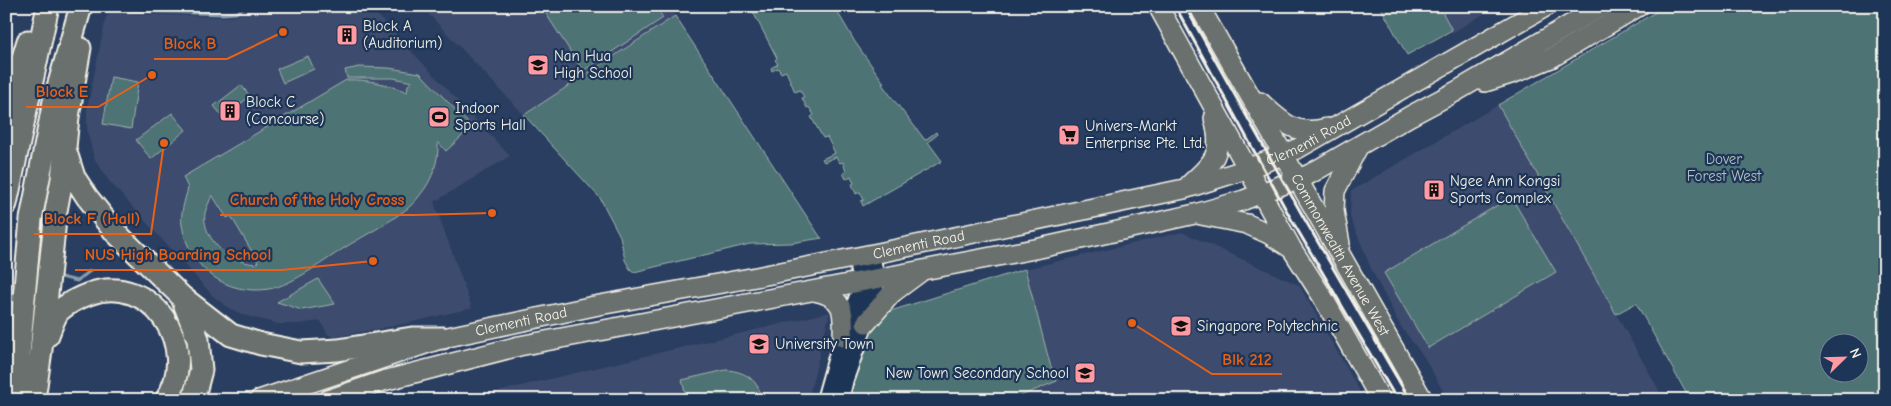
<svg xmlns="http://www.w3.org/2000/svg" width="1891" height="406" viewBox="0 0 1891 406" font-family="'Comic Neue',sans-serif">
  <style>
    .built { fill: #3c4b6e }
    .green { fill: #4e7375; stroke: #a1b2ae; fill-rule: evenodd }
    .lines { fill: none; stroke-linecap: round; stroke-linejoin: round }
    .stream { stroke: #899eaf; stroke-width: 3 }
    .secondary-casing { stroke: #f4f1e8; stroke-width: 20 }
    .primary-casing { stroke: #f4f1e8; stroke-width: 22 }
    .highway-casing { stroke: #f4f1e8; stroke-width: 25 }
    .secondary { stroke: #1d3557; stroke-width: 16 }
    .primary { stroke: #6a706d; stroke-width: 19 }
    .highway { stroke: #6a706d; stroke-width: 21 }
    .rail { stroke: #f4f1e8; stroke-width: 3 }
    .labels { text-anchor: middle; stroke-width: 4.5; stroke-linejoin: round; paint-order: stroke }
    .poi-label { font-size: 15px; fill: #f4f1e8; stroke: #1d3557; text-anchor: start }
    .street-label { font-size: 15px; fill: #f4f1e8; stroke: #1d3557 }
    .park-label { font-size: 15px; fill: #b2bfba; stroke: #1d3557 }
    .leader { fill: none; stroke: #e96117; stroke-width: 2 }
    .callout-dot { fill: #e96117; stroke: #1d3557; stroke-width: 2 }
    .callout-label { font-size: 16px; text-anchor: middle; font-weight: bold; fill: #e96117; stroke: #1d3557; stroke-width: 4.5; stroke-linejoin: round; paint-order: stroke }
  </style>
  <rect width="100%" height="100%" fill="#293e61"/>
  <filter id="ink" filterUnits="userSpaceOnUse"><feTurbulence type="fractalNoise" baseFrequency=".02" numOctaves="2"/><feDisplacementMap in="SourceGraphic" scale="10" xChannelSelector="R" yChannelSelector="G"/><feConvolveMatrix kernelMatrix="1 2 1 2 8 2 1 2 1" color-interpolation-filters="sRGB"/></filter>
  <g filter="url(#ink)">
    <!-- built -->
    <path class="built" d="M251,6H369L510,156L434,202L472,308L404,324L334,337L327,334L321,321L298,324H278L243,315L227,307L213,296L109,181L94,158L88,135L87,125V109L106,17L111,13L224,17L236,16Z
      M421,6H669L675,16L524,115Z
      M1437,6H1497L1452,33Z
      M1498,105L1659,390L1656,400H1448L1424,357L1401,327L1372,271L1350,217L1351,191Z
      M1182,232L1299,285L1365,400H1011L1057,381L1050,364L1025,269Z
      M830,312L808,400H463L562,376Z"/>
    <!-- green -->
    <path class="green" d="M541,6H656L663,18L583,71Z
      M748,6H834L855,42L884,83L882,84C896,104 911,121 925,140L936,132L937,135L928,142L942,161L863,206L861,201L864,200L860,192L856,194L852,184L854,183L851,176L846,179L843,173L846,172L843,162L840,163L836,157L824,162L822,159L835,153L827,137L823,138L811,117L814,115L809,107L807,108L802,98L804,97L800,90L795,92L786,71L781,73L778,68L772,71L771,68L778,64L775,60L777,58L752,10Z
      M1380,6H1439L1452,30L1407,55Z
      M1666,6H1885V400H1690L1636,303L1616,314L1498,105ZM1828,344H1858V374H1828Z
      M675,16L821,238H822L791,243L750,244L634,272L630,269L625,260L620,236L600,198L524,115Z
      M308,56L314,69L283,83L277,69Z
      M359,67L389,68L420,73L472,127L446,151L438,142C439,161 432,181 420,195C416,201 410,207 404,211C387,224 367,234 349,245C328,258 293,285 269,289C226,296 189,268 182,225C180,213 185,200 188,188L183,177L346,80C369,79 387,84 407,92L408,85L412,82L394,78H347L345,70ZM212,195L227,218L231,216L258,262L255,264C248,263 242,262 236,259C219,253 202,232 205,213C206,208 210,201 212,195Z
      M111,77L138,82L131,129L103,124Z
      M241,85L250,96L224,118L214,106Z
      M172,113L186,130L151,159L136,140Z
      M1511,197L1556,272L1428,348L1384,273Z
      M1025,269L1050,364L1057,381L1011,400H844L853,364L884,313Z
      M318,279L335,304L302,310L277,302Z
      M726,370C745,371 759,380 762,400H687L682,380Z"/>
    <g class="lines">
      <!-- stream -->
      <path class="stream" d="M105,10L223,14L236,13L246,6
        M57,276L77,281L90,271"/>
      <!-- secondary casing -->
      <g class="secondary-casing">
        <path id="secondary" d="M825,400L841,343L860,291L861,282L856,257
          M840,400L845,379L875,294L876,279L871,254"/>
      </g>
      <!-- primary casing -->
      <g class="primary-casing">
        <g id="primary">
          <path d="M1158,6L1292,249L1322,296L1381,400"/>
          <path id="s1" d="M1199,6L1423,400"/>
          <path d="M1485,82L1514,73L1551,58L1639,6"/>
          <path d="M1260,102C1282,122 1295,137 1327,128"/>
          <path d="M1189,185C1214,162 1224,153 1214,118"/>
          <path d="M1201,215L1247,224L1269,234L1289,247"/>
          <path d="M1340,244L1334,211L1335,191L1358,147"/>
          <path d="M814,291C844,297 844,310 843,337"/>
          <path d="M866,323L892,293L919,273"/>
          <path id="s2" d="M259,400L443,338L594,306L756,277L883,252L1184,189L1247,169L1297,149L1547,6"/>
          <path d="M328,400L383,381L519,346L1040,248L1195,214L1244,200L1310,174L1410,116L1455,92L1602,6"/>
        </g>
      </g>
      <!-- highway casing -->
      <g class="highway-casing">
        <path id="highway" d="M6,113L28,41
          M65,149L74,177L87,197L115,232L182,297L231,335L261,344L301,352L338,350L412,338H443
          M6,204L48,6
          M182,298L198,339L201,370L193,400
          M48,335C51,328 54,317 59,311C68,303 78,298 89,294C151,271 201,347 166,400
          M15,400L31,219L54,101L81,6
          M34,400L41,350L56,211L62,179L68,117L80,48"/>
      </g>
      <!-- secondary -->
      <use href="#secondary" class="secondary"/>
      <!-- primary -->
      <use href="#primary" class="primary"/>
      <!-- highway -->
      <use href="#highway" class="highway"/>
      <!-- rail -->
      <path class="rail" d="M1175,6L1291,219L1397,400
        M1185,6L1304,218L1410,400"/>
    </g>
  </g>
  <!-- icons -->
  <defs>
    <g id="building-square" transform="scale(1.125)"><rect x="-9" y="-9" width="18" height="18" rx="4" fill="#ff9aa2" stroke="#1d3557"/><path d="M-4-6H4V6H1V3H-1V6H-4ZM-2.5-4.3h1.7v1.8h-1.7ZM.8-4.3h1.7v1.8H.8ZM-2.5-1h1.7V.8h-1.7ZM.8-1h1.7V.8H.8Z" fill="#111"/></g>
    <g id="school-square" transform="scale(1.125)"><rect x="-9" y="-9" width="18" height="18" rx="4" fill="#ff9aa2" stroke="#1d3557"/><path d="M0-5L7-2L0 1L-7-2ZM-4 1L0 2.5L4 1V4Q0 6-4 4Z" fill="#111"/></g>
    <g id="stadium-square" transform="scale(1.125)"><rect x="-9" y="-9" width="18" height="18" rx="4" fill="#ff9aa2" stroke="#1d3557"/><path d="M0-5a6.5 5 0 1 0 0 10a6.5 5 0 1 0 0-10ZM-3.5-1.8h7v3.6h-7Z" fill="#111"/></g>
    <g id="supermarket-square" transform="scale(1.125)"><rect x="-9" y="-9" width="18" height="18" rx="4" fill="#ff9aa2" stroke="#1d3557"/><path d="M-6-5.5h2.5l.6 2H6L4.5 2H-2.5L-4.4-4H-6ZM-1.5 3.2a1.3 1.3 0 1 0 .1 0ZM3 3.2a1.3 1.3 0 1 0 .1 0Z" fill="#111"/></g>
    <g id="university-square" transform="scale(1.125)"><rect x="-9" y="-9" width="18" height="18" rx="4" fill="#ff9aa2" stroke="#1d3557"/><path d="M0-5L7-2L0 1L-7-2ZM-4 1L0 2.5L4 1V4Q0 6-4 4Z" fill="#111"/></g>
  </defs>
  <g fill-rule="evenodd">
    <use href="#building-square" x="347" y="35"/>
    <use href="#school-square" x="538" y="65"/>
    <use href="#building-square" x="230" y="111"/>
    <use href="#stadium-square" x="439" y="117"/>
    <use href="#supermarket-square" x="1069" y="135"/>
    <use href="#building-square" x="1434" y="190"/>
    <use href="#university-square" x="1181" y="326"/>
    <use href="#university-square" x="759" y="344"/>
    <use href="#school-square" x="1085" y="373"/>
  </g>
  <g class="labels">
    <!-- poi labels -->
    <g class="poi-label">
      <text x="363" y="31">Block A<tspan x="363" dy="17">(Auditorium)</tspan></text>
      <text x="554" y="61">Nan Hua<tspan x="554" dy="17">High School</tspan></text>
      <text x="246" y="107">Block C<tspan x="246" dy="17">(Concourse)</tspan></text>
      <text x="455" y="113">Indoor<tspan x="455" dy="17">Sports Hall</tspan></text>
      <text x="1085" y="131">Univers-Markt<tspan x="1085" dy="17">Enterprise Pte. Ltd.</tspan></text>
      <text x="1450" y="186">Ngee Ann Kongsi<tspan x="1450" dy="17">Sports Complex</tspan></text>
      <text x="1197" y="331">Singapore Polytechnic</text>
      <text x="775" y="349">University Town</text>
      <text x="1069" y="378" text-anchor="end">New Town Secondary School</text>
    </g>
    <!-- street labels -->
    <g class="street-label">
      <text dy="5" stroke="none"><textPath href="#s2" startOffset="1084">Clementi Road</textPath></text>
      <text dy="5" stroke="none"><textPath href="#s2" startOffset="679">Clementi Road</textPath></text>
      <text dy="5" stroke="none"><textPath href="#s1" startOffset="286">Commonwealth Avenue West</textPath></text>
      <text dy="5" stroke="none"><textPath href="#s2" startOffset="274">Clementi Road</textPath></text>
    </g>
    <!-- park labels -->
    <g class="park-label">
      <text x="1724" y="164">Dover<tspan x="1724" dy="17">Forest West</tspan></text>
    </g>
  </g>
  <!-- callouts -->
  <path class="leader" d="M283 32L227 59H154M152 75L98 107H26M492 213L414 215H220M164 143L151 234H34M373 261L282 270H75M1132 323L1212 374H1282"/>
  <g class="callout-dot">
    <circle cx="283" cy="32" r="5"/>
    <circle cx="152" cy="75" r="5"/>
    <circle cx="492" cy="213" r="5"/>
    <circle cx="164" cy="143" r="5"/>
    <circle cx="373" cy="261" r="5"/>
    <circle cx="1132" cy="323" r="5"/>
  </g>
  <g class="callout-label">
    <text x="190" y="49">Block B</text>
    <text x="62" y="97">Block E</text>
    <text x="317" y="205">Church of the Holy Cross</text>
    <text x="92" y="224">Block F (Hall)</text>
    <text x="178" y="260">NUS High Boarding School</text>
    <text x="1247" y="365">Blk 212</text>
  </g>
  <!-- margin -->
  <rect width="1891" height="406" fill="none" stroke="#1d3557" stroke-width="25"/>
  <rect x="12" y="12" width="1866" height="381" fill="none" stroke="#f4f1e8" stroke-width="2" filter="url(#ink)"/>
  <!-- north arrow -->
  <g transform="translate(1844 358) rotate(67)"><circle r="24" fill="#1d3557" stroke="#738091"/>
  <path d="M0-4L9 19L0 12L-9 19Z" fill="#ff9aa2"/>
  <text y="-8" font-size="14" font-weight="bold" text-anchor="middle" fill="#f4f1e8">N</text>
  </g>
</svg>
